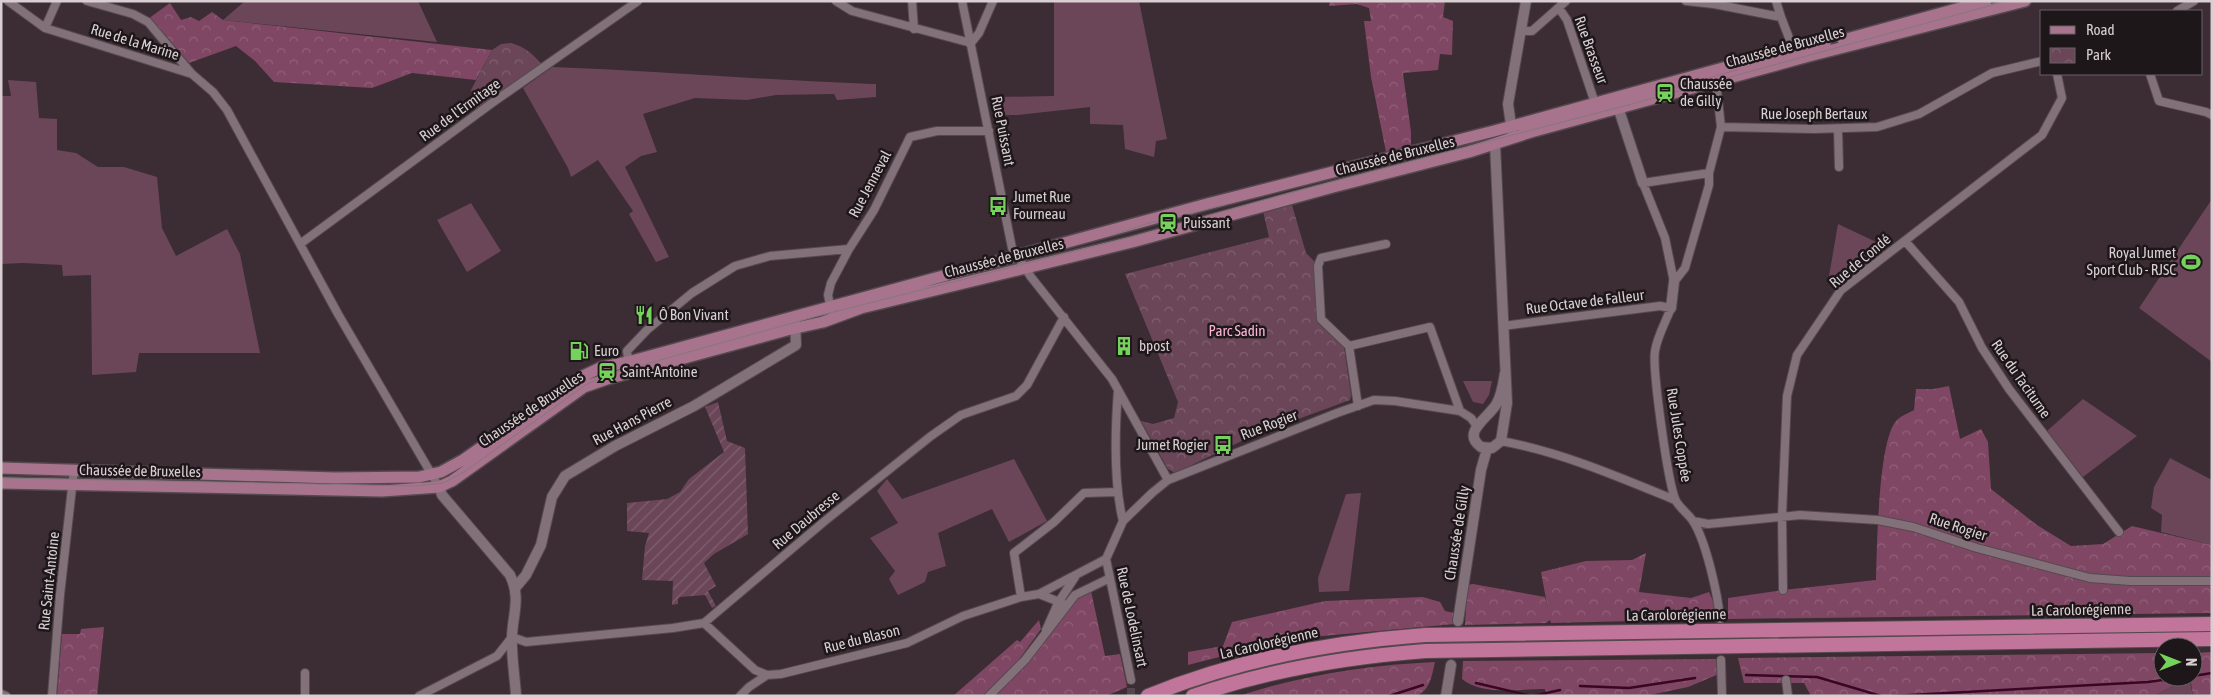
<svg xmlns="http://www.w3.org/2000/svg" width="2213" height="697" viewBox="0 0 2213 697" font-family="'Asap Condensed',sans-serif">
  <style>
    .grass { fill: #6b4658 }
    .forest { fill: url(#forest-crowns) }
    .park { fill: url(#park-crowns) }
    .garden { fill: url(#garden-furrows) }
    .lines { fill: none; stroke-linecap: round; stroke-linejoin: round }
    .stream { stroke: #390624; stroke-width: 2.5 }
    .street-tunnel { stroke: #53454b; stroke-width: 8; stroke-dasharray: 8 4; stroke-linecap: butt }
    .street-casing { stroke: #55494f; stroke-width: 10 }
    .secondary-casing { stroke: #55494f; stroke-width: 12 }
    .primary-casing { stroke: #55494f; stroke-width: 14 }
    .highway-casing { stroke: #55494f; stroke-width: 16 }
    .street { stroke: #827179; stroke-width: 8 }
    .secondary { stroke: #827179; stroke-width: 10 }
    .primary { stroke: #a8738d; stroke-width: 11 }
    .highway { stroke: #c2759b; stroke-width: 14 }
    .tram { stroke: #84787d; stroke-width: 1 }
    .labels { text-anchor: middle; stroke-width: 5; stroke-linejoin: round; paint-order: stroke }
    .street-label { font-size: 15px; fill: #d9cfd3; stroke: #1e171a }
    .poi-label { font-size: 15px; fill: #d9cfd3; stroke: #1e171a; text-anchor: start }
    .park-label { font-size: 15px; fill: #fdb5d7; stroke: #1e171a }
  </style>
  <defs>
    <pattern id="forest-crowns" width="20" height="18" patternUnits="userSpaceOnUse" patternTransform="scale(1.25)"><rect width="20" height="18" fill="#7f4763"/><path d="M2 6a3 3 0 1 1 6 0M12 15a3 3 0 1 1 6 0" fill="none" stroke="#916078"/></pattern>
    <pattern id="park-crowns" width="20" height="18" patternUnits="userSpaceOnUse" patternTransform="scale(1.25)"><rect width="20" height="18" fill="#6b4658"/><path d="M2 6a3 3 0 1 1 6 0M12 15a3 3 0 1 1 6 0" fill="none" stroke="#80606f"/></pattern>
    <pattern id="garden-furrows" width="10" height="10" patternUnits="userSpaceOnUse" patternTransform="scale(1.25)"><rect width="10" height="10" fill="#6b4658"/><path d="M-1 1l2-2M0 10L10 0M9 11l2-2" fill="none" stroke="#80606f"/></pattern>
  </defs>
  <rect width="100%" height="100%" fill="#3b2d33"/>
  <!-- grass -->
  <path class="grass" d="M245,1H418L437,42L223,20Z
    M1054,1H1139L1167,139L1156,141L1154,157L1125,149L1123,125L1090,124V107L1018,115H998L995,97L1054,96Z
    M552,67C659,71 765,80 872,84H876V97L837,100L834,94L776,95L747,100L695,98L643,114L657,152L641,156L625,167L669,257L656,262L629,214L633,211L598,160L571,177L568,168L523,88Z
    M8,80L36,82L39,118L57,119V150L76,153L98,167H124L157,177L162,228L176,256L227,229L240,254L260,353H139L136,372L92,375L91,275L63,276L62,265L23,263L1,264V96H11Z
    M2212,199V362L2139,308Z
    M471,203L501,251L467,272L437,220Z
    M1838,224L1889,248L1842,283L1829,276Z
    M1463,381H1492L1489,395L1483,404L1473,402Z
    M2083,399L2137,436L2083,477L2047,431Z
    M2170,458L2212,480V545L2161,532L2162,515L2151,508L2154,487Z
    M1014,459L1047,521L1009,542L992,509L938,533L946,566L928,572L925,582L898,595L889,579L895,571L870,538L898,523L877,491L887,479L902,499Z
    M1361,493L1349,591L1319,592L1318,578L1346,494Z
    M2189,677L2193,696H2154Z"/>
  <!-- forest -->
  <path class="forest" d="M1330,1H1445L1443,17L1453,21L1452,55L1440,54L1438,70L1403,73L1411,132V147L1386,152L1371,77L1364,21H1371L1369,8L1357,4L1329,6Z
    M170,3L181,20L191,17L199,21L212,12L223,20L492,50L476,80L412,73L372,88L274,82L255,61L236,46L189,63L148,19Z
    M1949,386L1960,439L1981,429L1988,442L1991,489L2037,525L2071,546L2103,544L2132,526L2212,545V613L1728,619V598L1783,590L1876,580C1877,550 1878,438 1897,420C1902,415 1909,413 1914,410L1916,389H1933Z
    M1646,553L1639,592L1691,598L1709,592L1714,603L1715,619L1551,623L1550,620L1546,623L1465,625L1467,585L1473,584L1545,597L1548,610L1541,572L1586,561L1632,560Z
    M1091,591L1105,656L1120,654L1127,687L1106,696H953L1017,640L1020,642L1039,620L1041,629L1013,668C1032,647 1066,600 1091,591Z
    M1423,597L1440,602L1445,611L1459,614L1455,624L1323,636L1250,649L1188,665V652L1223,646L1232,622L1325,601Z
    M104,627L97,696H57L62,634H80L81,629Z
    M2212,652V696H2193L2190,677H2193V653Z
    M2163,653V677H2189L2154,696H1973L1972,694L1960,696H1811L1804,683H1744L1738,658Z
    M1716,659L1719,674L1688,687L1645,696H1547L1545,689C1519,689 1483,696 1462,679L1463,661Z
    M1435,662C1432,675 1430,692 1415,696H1239C1302,675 1369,665 1435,662Z"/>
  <!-- park -->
  <path class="park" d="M511,43C526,47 534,55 544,67L477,114L471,90L492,50L501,44Z
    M1292,205L1306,253L1315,262L1318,323L1344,347L1351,395L1350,400L1250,437L1175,473L1168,469L1141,421L1153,424L1174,418L1178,402L1125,274L1269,237L1263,211Z"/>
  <!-- garden -->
  <path class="garden" d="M718,402L727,441L745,448L748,534L714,554L704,563L716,586L708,591L716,606L712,608L705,595L680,597L678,599V604L672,605L673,581L642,580L645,546L649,533L627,531V503L667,499L680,492L689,479L724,452L705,407Z"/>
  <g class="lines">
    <!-- stream -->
    <path class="stream" d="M1746,675L1817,677L1881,696
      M2193,676L2212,673
      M1476,683L1531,696
      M1580,686L1629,688L1695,678
      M1389,696L1423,685
      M1533,696L1560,690
      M1892,696L2148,682L2184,677"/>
    <!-- street-tunnel -->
    <path class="street-tunnel" d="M1131,696V680"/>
    <!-- street casing -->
    <g class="street-casing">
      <path id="street" d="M8,1L45,28L192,74
        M87,1L133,14L148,22L192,74L213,92L227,110L338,314L439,487
        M836,1L852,11L971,43
        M912,1L914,29
        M962,1L1012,248L1031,277L1112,379L1168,480
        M1686,1L1714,4L1781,17L1794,51
        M1776,1L1781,17
        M1559,8L1567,20L1595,103
        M2177,11L2194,1
        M45,28L57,1
        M1520,31H1532L1566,1
        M971,43L979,33L993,1
        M2150,74L2159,101L2206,112L2212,115
        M1721,127L1814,129L1877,127L1919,114L1992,73L2042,61
        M1838,129L1839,167
        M1905,241L1959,302L1982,348L2009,389L2119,532
        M300,244L492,103L638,1
        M1674,282L1685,268L1709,185V173L1721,127L1716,82
        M1674,282L1665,238L1643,183L1709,173
        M831,310L828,295L831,283L849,249L874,210L910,137L937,131H989
        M1503,326L1660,306L1671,308C1666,321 1657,337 1655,351C1652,368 1668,485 1676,501C1680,508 1688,514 1693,521C1706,541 1718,595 1720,619
        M1349,346L1430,327L1460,411
        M629,365L627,351L647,330L692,293L735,266L770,256L849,249
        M1118,390C1115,430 1113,481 1123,521
        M1358,406L1349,346L1321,319L1318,266L1321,258L1386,244
        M1501,441C1561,452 1619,477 1675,500
        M1693,521L1708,524L1800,515L1878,520L1913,527L1977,548L2090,578L2130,581H2212
        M1783,590L1782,516L1787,396L1797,355L1841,290L2042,135L2062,98L2057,74
        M1039,594L1062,603
        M1021,597L1014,553L1054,522L1084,493L1118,492
        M704,623L755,670L767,675L781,674L907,643L963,616L1021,597L1039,594L1106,559
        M1046,630L1058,603L1075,577
        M1721,660L1722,696
        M305,673V696
        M1131,680L1106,559L1123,521L1152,493L1168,480L1337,413L1374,400L1395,401L1460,411L1471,418L1476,425
        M1786,680L1788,696
        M1,694L6,696
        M52,696L60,595L74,470
        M419,696L497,656L512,637L526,642L673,628L704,623L826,520L931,436L961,415L1016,396L1027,385L1064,317
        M740,696L749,687L767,675
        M989,696L1025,660L1075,595L1110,578"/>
    </g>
    <!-- secondary casing -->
    <g class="secondary-casing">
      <path id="secondary" d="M1616,101L1643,183
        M1512,132L1508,104L1526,1
        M1495,144L1507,403L1501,441L1492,448L1481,447C1460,432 1490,417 1497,403C1502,394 1503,384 1505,373
        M1671,308L1674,282
        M439,487L442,495L510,575C521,598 513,613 512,636C511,655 515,677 516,696
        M516,587L526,575L541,545L552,497L565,476L615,446L694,406L796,345L795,320
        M1458,621L1481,470L1487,449
        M1446,696L1451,665"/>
    </g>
    <!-- primary casing -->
    <g class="primary-casing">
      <path id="primary" d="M1843,40L1986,1
        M1,468L335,478L419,477L441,472L463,460L583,376L602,367L628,362L1207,204L1494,131L1734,65L1825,44
        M1,483L382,491L439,487L452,481L584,387L607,379L787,330L823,322L861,308L1132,242L1333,187L1469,152L1531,132L1809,56L2025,1"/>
    </g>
    <!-- highway casing -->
    <g class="highway-casing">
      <path id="highway" d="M1148,696C1236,660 1330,642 1425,635L2212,624
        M1193,696C1269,670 1346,657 1426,651L2212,639"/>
    </g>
    <!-- street -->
    <use href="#street" class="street"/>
    <!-- secondary -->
    <use href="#secondary" class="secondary"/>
    <!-- primary -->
    <use href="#primary" class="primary"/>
    <!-- highway -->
    <use href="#highway" class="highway"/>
    <!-- tram -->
    <path class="tram" d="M1113,235L1146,224L1224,205
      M1,478L416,486L443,483L464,472L584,386L603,376L814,317L1131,237L1289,193L1628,105L2007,1"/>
  </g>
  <!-- icons -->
  <defs>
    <g id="station-bare" transform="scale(1.5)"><path d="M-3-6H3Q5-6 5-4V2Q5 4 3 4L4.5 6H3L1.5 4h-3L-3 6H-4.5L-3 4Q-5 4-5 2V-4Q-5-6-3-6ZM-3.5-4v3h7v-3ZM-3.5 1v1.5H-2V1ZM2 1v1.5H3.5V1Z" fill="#75d25b" stroke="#1e171a" stroke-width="2.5" paint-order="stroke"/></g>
    <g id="bus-bare" transform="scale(1.5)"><path d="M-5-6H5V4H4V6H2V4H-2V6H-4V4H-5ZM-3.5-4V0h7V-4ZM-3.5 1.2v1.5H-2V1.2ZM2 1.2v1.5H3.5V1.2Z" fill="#75d25b" stroke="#1e171a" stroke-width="2.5" paint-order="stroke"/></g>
    <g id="stadium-bare" transform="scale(1.5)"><path d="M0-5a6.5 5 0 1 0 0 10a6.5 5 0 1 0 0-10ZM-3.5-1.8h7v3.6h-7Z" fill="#75d25b" stroke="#1e171a" stroke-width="2.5" paint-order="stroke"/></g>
    <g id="restaurant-bare" transform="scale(1.5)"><path d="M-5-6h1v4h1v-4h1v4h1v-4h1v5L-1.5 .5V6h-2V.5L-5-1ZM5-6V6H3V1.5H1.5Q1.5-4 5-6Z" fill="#75d25b" stroke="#1e171a" stroke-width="2.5" paint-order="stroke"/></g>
    <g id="building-bare" transform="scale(1.5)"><path d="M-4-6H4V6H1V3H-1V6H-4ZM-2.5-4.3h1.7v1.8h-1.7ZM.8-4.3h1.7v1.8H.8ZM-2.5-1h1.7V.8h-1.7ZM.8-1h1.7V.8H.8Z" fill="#75d25b" stroke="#1e171a" stroke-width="2.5" paint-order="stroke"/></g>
    <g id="fuel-bare" transform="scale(1.5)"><path d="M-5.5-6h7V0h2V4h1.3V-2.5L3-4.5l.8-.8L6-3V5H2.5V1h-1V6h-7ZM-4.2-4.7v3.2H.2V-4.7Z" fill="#75d25b" stroke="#1e171a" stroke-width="2.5" paint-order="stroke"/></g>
  </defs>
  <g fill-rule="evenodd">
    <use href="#station-bare" x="1665" y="93"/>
    <use href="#bus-bare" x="998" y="206"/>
    <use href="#station-bare" x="1168" y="223"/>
    <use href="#stadium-bare" x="2191" y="262"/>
    <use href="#restaurant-bare" x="644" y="315"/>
    <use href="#building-bare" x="1124" y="346"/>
    <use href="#fuel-bare" x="579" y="351"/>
    <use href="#station-bare" x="607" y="372"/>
    <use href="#bus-bare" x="1223" y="445"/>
  </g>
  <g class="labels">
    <!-- street labels -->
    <g class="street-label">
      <text transform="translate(135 42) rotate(17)" y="5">Rue de la Marine</text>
      <text transform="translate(1785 47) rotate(-15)" y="5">Chaussée de Bruxelles</text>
      <text transform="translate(1591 50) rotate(70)" y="5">Rue Brasseur</text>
      <text transform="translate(460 110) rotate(-36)" y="5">Rue de l'Ermitage</text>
      <text x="1814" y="119">Rue Joseph Bertaux</text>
      <text transform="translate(1003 131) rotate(79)" y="5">Rue Puissant</text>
      <text transform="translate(1395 156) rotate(-14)" y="5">Chaussée de Bruxelles</text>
      <text transform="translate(870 184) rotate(-62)" y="5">Rue Jenneval</text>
      <text transform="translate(1004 258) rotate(-14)" y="5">Chaussée de Bruxelles</text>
      <text transform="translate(1860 261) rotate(-40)" y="5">Rue de Condé</text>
      <text transform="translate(1585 302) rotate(-7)" y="5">Rue Octave de Falleur</text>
      <text transform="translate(2021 379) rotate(55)" y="5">Rue du Taciturne</text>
      <text transform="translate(531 409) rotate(-34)" y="5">Chaussée de Bruxelles</text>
      <text transform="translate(632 421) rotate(-28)" y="5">Rue Hans Pierre</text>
      <text transform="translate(1269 425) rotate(-21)" y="5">Rue Rogier</text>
      <text transform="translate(1679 435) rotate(81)" y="5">Rue Jules Coppée</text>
      <text transform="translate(140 471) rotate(1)" y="5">Chaussée de Bruxelles</text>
      <text transform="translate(806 520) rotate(-40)" y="5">Rue Daubresse</text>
      <text transform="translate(1958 527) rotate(18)" y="5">Rue Rogier</text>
      <text transform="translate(1457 533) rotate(-81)" y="5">Chaussée de Gilly</text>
      <text transform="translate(49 581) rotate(-84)" y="5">Rue Saint-Antoine</text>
      <text transform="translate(2081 610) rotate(-1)" y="5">La Carolorégienne</text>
      <text transform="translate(1676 615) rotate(-1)" y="5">La Carolorégienne</text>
      <text transform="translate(1132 617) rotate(78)" y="5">Rue de Lodelinsart</text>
      <text transform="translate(862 639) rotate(-14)" y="5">Rue du Blason</text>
      <text transform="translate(1269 643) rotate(-13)" y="5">La Carolorégienne</text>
    </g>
    <!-- poi labels -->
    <g class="poi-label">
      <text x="1680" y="89">Chaussée<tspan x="1680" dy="17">de Gilly</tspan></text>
      <text x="1013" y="202">Jumet Rue<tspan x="1013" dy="17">Fourneau</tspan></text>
      <text x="1183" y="228">Puissant</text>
      <text x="2176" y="258" text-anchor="end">Royal Jumet<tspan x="2176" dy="17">Sport Club - RJSC</tspan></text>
      <text x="659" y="320">Ô Bon Vivant</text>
      <text x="1139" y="351">bpost</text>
      <text x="594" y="356">Euro</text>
      <text x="622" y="377">Saint-Antoine</text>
      <text x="1208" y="450" text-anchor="end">Jumet Rogier</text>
    </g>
    <!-- park labels -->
    <g class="park-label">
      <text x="1237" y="336">Parc Sadin</text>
    </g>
  </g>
  <!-- border -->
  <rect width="2213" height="697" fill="none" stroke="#d9cfd3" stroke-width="5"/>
  <!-- legend -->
  <rect x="2040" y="10" width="162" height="65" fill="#1e171a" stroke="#696164"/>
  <rect x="2050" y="26" width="25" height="8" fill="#a8738d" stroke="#696164"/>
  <text x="2086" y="35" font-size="15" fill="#d9cfd3">Road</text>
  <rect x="2050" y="48" width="25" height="15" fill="url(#park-crowns)" stroke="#696164"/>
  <text x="2086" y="60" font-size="15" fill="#d9cfd3">Park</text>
  <!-- north arrow -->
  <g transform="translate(2178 662) rotate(90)"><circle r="24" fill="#1e171a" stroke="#696164"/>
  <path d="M0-4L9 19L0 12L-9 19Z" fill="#75d25b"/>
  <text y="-8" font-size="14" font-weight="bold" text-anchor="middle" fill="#d9cfd3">N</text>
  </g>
</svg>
